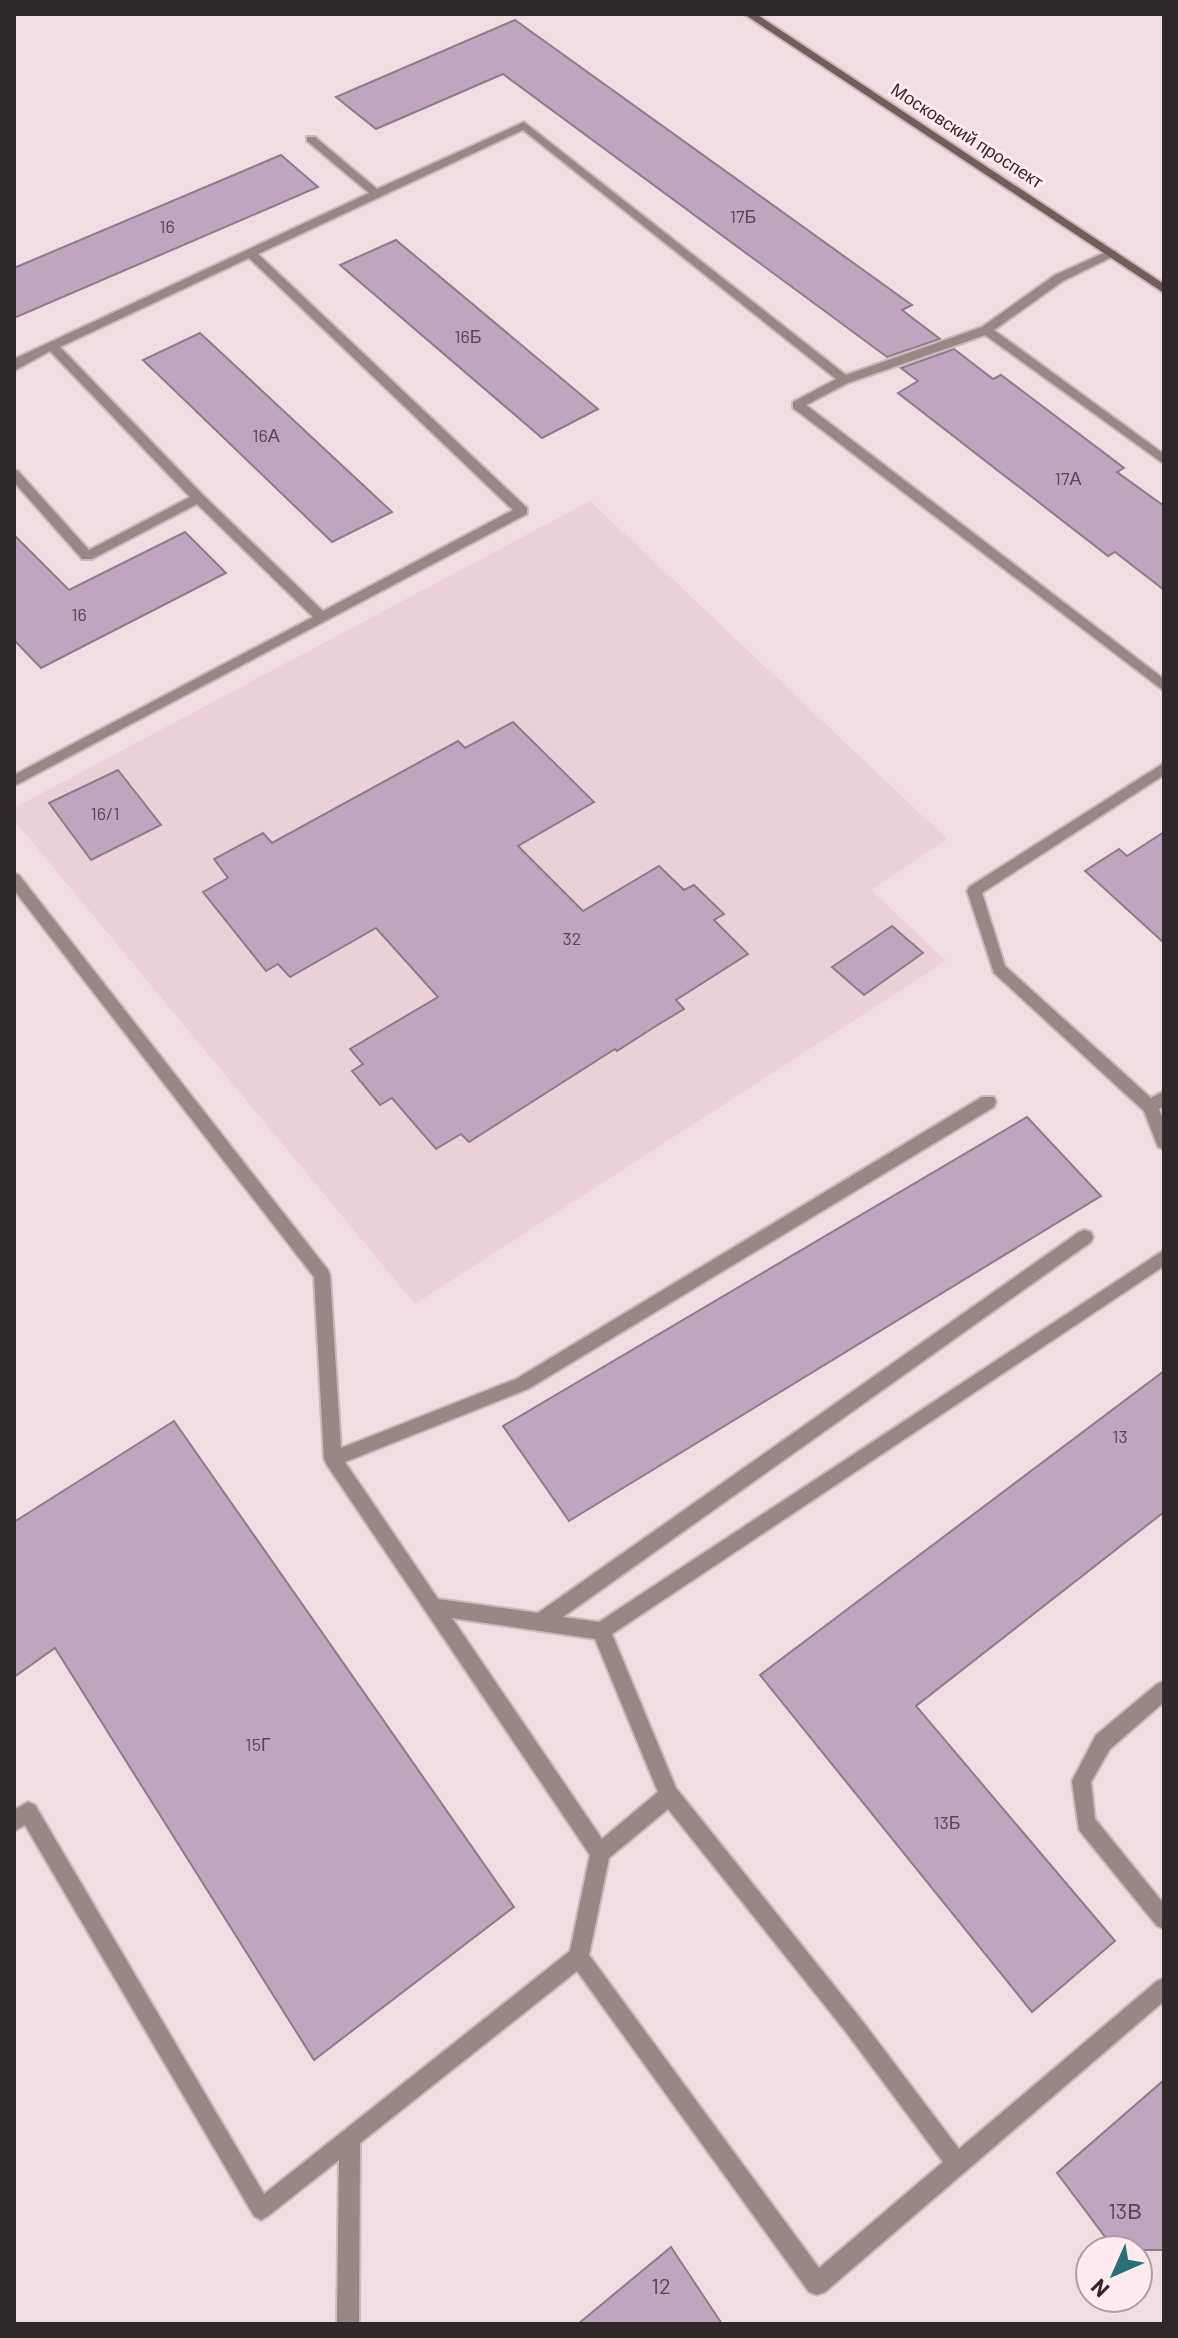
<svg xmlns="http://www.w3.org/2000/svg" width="1178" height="2338" viewBox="0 0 1178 2338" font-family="Barlow,sans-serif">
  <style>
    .built { fill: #ebd0d7 }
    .building { fill: #c0a5be; stroke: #897d88; stroke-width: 2 }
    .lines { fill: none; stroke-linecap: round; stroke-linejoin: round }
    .service-casing { stroke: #cab9bd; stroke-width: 4 }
    .secondary-casing { stroke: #cab9bd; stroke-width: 4 }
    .service { fill: #988784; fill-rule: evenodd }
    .secondary { fill: #745c58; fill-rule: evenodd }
    .labels { text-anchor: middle; stroke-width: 6; stroke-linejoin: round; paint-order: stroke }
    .far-street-label { font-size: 18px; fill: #30292b; stroke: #fdeaef }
    .number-label { font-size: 18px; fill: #544850 }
    .near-number-label { font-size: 22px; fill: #544850 }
  </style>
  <rect width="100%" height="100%" fill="#f0dde2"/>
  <!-- built -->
  <path class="built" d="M590,501L947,839L871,890L946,961L415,1304L14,820V808Z"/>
  <!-- building -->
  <path class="building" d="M515,20L912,305L902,310L940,339L887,357L503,74L376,129L336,97Z
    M281,155L318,187L14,318V268Z
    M396,240L598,409L542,438L340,265Z
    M200,333L392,512L332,542L143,360Z
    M954,349L993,379L1001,375L1124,468L1117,472L1164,506V590L1115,552L1108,556L898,393L918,381L901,368Z
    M185,532L226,573L41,668L14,640V535L69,590Z
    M513,722L594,802L518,846L583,911L659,866L684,890L694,885L724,914L714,920L748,954L676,1000L684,1009L656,1026L617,1051L615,1049L469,1142L461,1134L436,1149L392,1098L380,1105L352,1071L363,1064L350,1049L438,997L376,928L290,977L278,964L266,971L203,892L228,878L214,859L263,833L272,843L458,741L465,748Z
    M118,770L161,825L91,860L49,803Z
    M1164,832V943L1085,871L1119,849L1127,856Z
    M892,926L923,953L864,995L832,967Z
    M1027,1117L1101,1196L569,1521L503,1426Z
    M1164,1371V1512L916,1706L1115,1941L1032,2012L760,1675Z
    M174,1421L514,1907L314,2060L55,1648L14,1677V1522Z
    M1164,2080V2250H1115L1057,2173Z
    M671,2247L722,2324H578Z"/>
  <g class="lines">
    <!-- service casing -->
    <g class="service-casing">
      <path id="service" d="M524,122L846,375L982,327L1055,275L1108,251H1116V255L1063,281L994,330L1164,454V464L985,335L848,383L806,405L1164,679V691L793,408V402L836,379L523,130L258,254L527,508V514L14,786V775L313,617L197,504L92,559H82L14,482V470L18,471L89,550L190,497L50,351L14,371V359L369,193L307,141V137H315L377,189ZM249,258L513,510L323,611L203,495L60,347Z
        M1164,763V775L982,893L1005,966L1151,1098L1164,1091V1106L1159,1109L1164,1122V1149L1158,1147L1144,1111L994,973L967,891L969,887Z
        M14,873L19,875L328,1270L330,1275L341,1448L516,1379L982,1097H994L996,1102L994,1107L528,1389L345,1462L438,1599L538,1613L1079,1232L1085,1230L1091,1232L1093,1237L1091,1242L563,1617L599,1622L1164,1250V1266L612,1634L676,1788L860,2018L959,2149L1157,1981L1164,1978V2001L825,2292L817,2295L809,2292L577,1971L360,2143L359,2324H337L339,2160L268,2216L261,2220L254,2216L25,1825L14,1831V1810L28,1802L35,1805L264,2194L570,1951L590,1855L327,1465L324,1459L314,1277L14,890ZM452,1618L595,1639L658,1792L602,1839ZM668,1809L846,2032L943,2162L819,2268L589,1955L609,1858Z
        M1164,1681V1702L1110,1749L1091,1782L1095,1819L1164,1904V1929L1157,1926L1079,1830L1072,1781L1096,1735L1157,1684Z"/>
    </g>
    <!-- secondary casing -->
    <g class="secondary-casing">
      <path id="secondary" d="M744,14H756L1164,284V293Z"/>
    </g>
    <!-- service -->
    <use href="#service" class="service"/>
    <!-- secondary -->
    <use href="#secondary" class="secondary"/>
  </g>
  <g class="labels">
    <!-- far-street labels -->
    <g class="far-street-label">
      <text transform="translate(967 136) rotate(33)" y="6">Московский проспект</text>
    </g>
    <!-- number labels -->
    <g class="number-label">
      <text x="743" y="223">17Б</text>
      <text x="167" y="233">16</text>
      <text x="468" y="343">16Б</text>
      <text x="266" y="442">16А</text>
      <text x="1068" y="485">17А</text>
      <text x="79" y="621">16</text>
      <text x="105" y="820">16/1</text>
      <text x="572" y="945">32</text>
      <text x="1120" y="1443">13</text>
      <text x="258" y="1751">15Г</text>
      <text x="947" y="1829">13Б</text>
    </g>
    <!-- near-number labels -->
    <g class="near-number-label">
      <text x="1125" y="2219">13В</text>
      <text x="661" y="2294">12</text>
    </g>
  </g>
  <!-- border -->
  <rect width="1178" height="2338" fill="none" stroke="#30292b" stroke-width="32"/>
  <!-- north arrow -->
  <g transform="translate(1114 2274) rotate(225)"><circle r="38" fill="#fdeaef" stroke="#ab9da1" stroke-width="2"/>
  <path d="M0-6L14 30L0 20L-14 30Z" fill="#267077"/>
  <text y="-12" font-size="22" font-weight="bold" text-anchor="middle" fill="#30292b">N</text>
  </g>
</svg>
